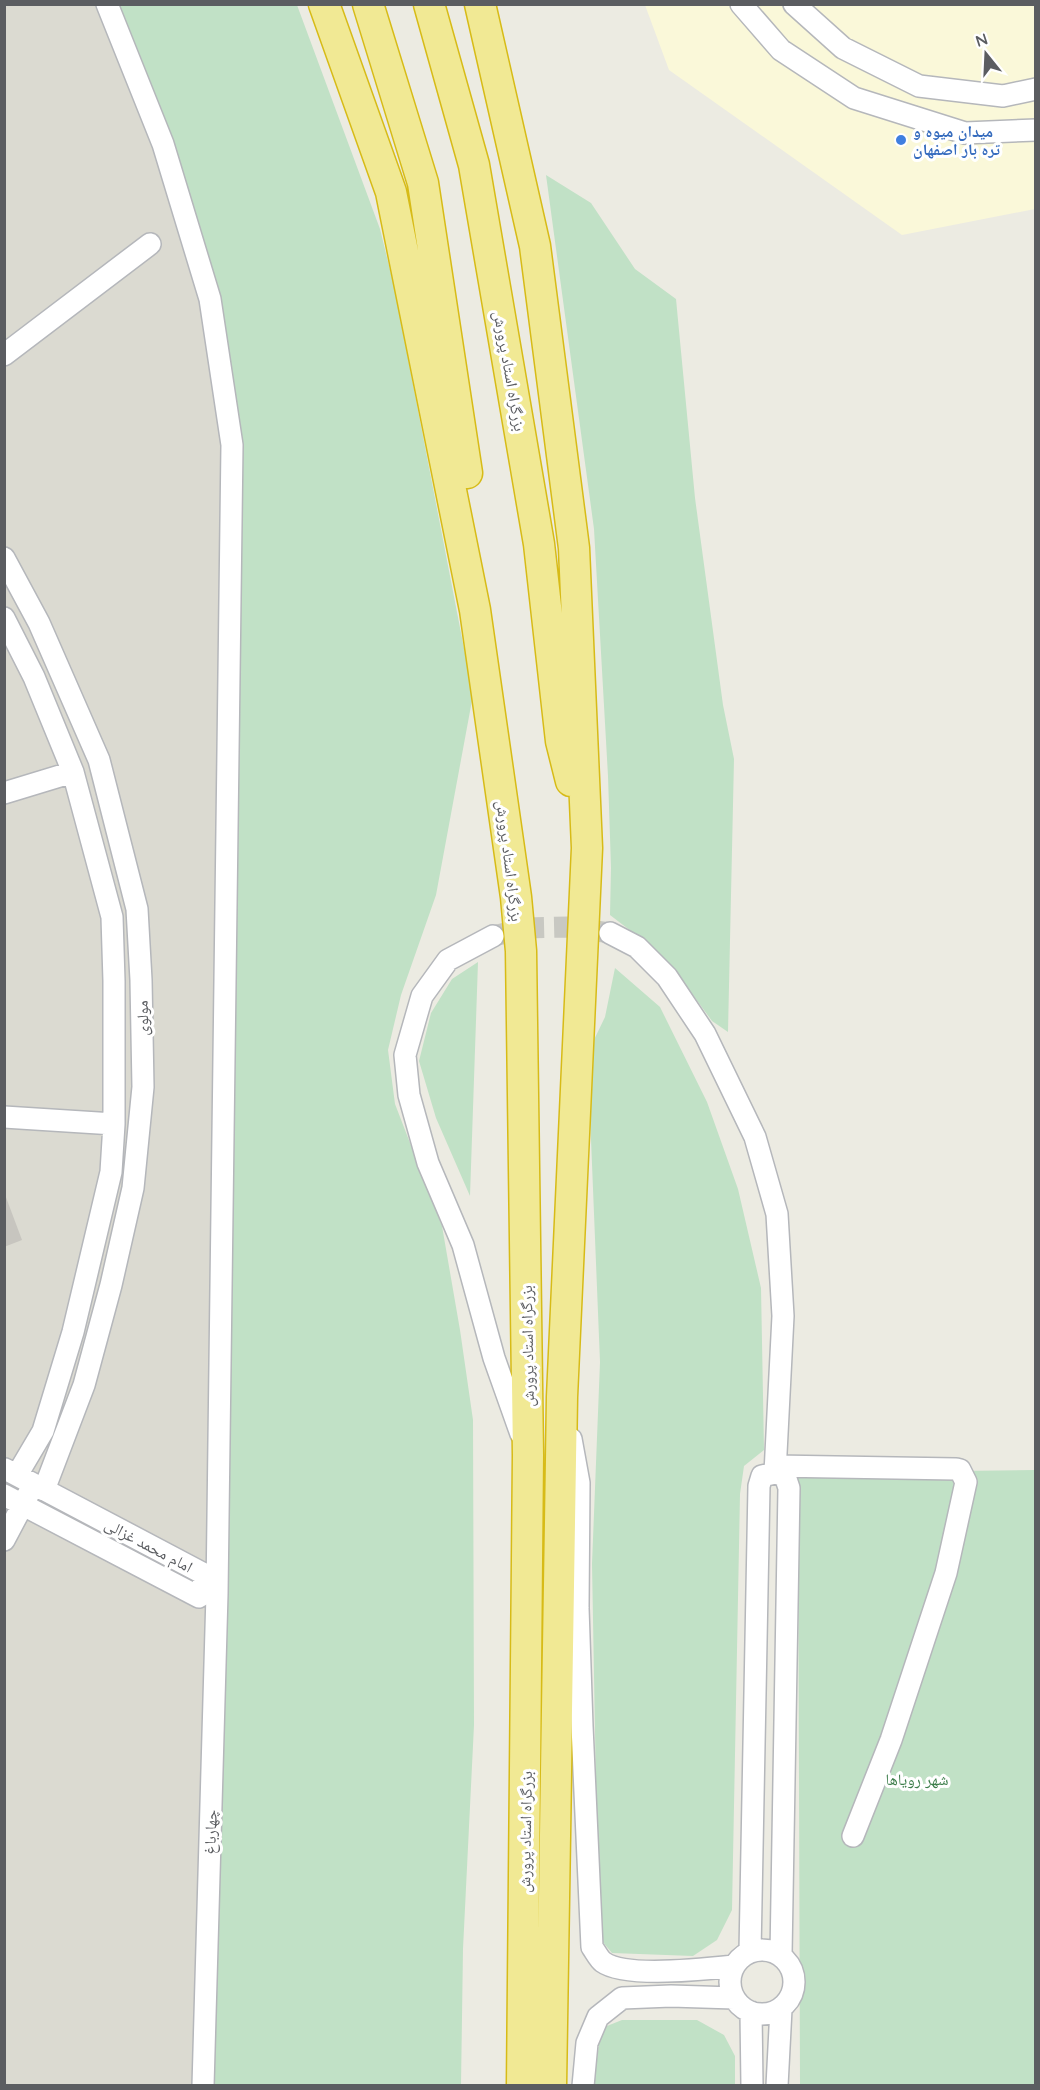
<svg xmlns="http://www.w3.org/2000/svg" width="1040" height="2090" viewBox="0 0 1040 2090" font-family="Quicksand,'Noto Naskh Arabic',sans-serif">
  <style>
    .commercial { fill: #faf8d9 }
    .education { fill: #dbdad1 }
    .green { fill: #c1e1c6 }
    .building { fill: #c7c5bf }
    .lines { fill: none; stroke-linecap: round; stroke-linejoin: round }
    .minor-tunnel { stroke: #c8c8c2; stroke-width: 21; stroke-dasharray: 21 10; stroke-linecap: butt }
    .minor-casing { stroke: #b5b7bb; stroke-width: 24 }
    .highway-casing { stroke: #d7bb17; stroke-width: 33 }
    .minor { stroke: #fff; stroke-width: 21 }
    .highway { stroke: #f1e994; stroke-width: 30 }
    .shop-dot { fill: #3f7fe0; stroke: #fff; stroke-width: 2 }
    .labels { text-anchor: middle; stroke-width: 6; stroke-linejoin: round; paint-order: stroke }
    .shop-label { font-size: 16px; font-weight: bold; fill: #366cbe; stroke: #fff; text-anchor: start }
    .street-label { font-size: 16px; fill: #5b5d61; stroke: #fff }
    .park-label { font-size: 16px; fill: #3d7e4b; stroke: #fff }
  </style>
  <rect width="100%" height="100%" fill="#ecebe2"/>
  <!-- commercial -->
  <path class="commercial" d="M645,5H1035V209L902,235L669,70Z"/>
  <!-- education -->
  <path class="education" d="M5,5H112L163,134L237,435L214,2085L5,2086Z"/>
  <!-- green -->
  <path class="green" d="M112,5H297L380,229L394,286L473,695L436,895L401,995L388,1050L395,1104L442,1226L460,1330L473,1420L474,1725L463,1949L461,2085H214L235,500L212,298Z
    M546,175L591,203L635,269L676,299L695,498L723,705L734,759L728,1032L712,1021L679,976L644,941L610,915L611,868L608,776L594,529Z
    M478,962L470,1196L436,1118L419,1061L431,1013L452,979Z
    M615,968L660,1007L707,1102L738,1189L761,1288L764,1450L744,1466L740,1494L732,1910L717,1940L693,1956L612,1953L602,1941L598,1898L592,1564L600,1362L589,1090L592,1044L605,1017Z
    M1035,1470V2085H800L798,1473Z
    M622,2020H697L724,2035L735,2056V2085L593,2086L600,2038L607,2026Z"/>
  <!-- building -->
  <path class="building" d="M4,1192L22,1240L4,1247Z"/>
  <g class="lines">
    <!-- minor-tunnel -->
    <path class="minor-tunnel" d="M493,936L528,928L569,927L610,933"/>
    <!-- minor casing -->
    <g class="minor-casing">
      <path id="minor" d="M107,4L163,144L210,299L232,445L217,1594
        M741,4L781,50L854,98L965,133L1036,130
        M794,4L843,48L919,86L1003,96L1036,89
        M4,355L150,244
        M4,558L39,623L99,760L137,909L141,980L143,1087L133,1188L111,1285L84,1385L44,1490
        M4,618L34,677L73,772L112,917L114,981V1124L111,1172L73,1332L43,1431L17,1475
        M4,793L73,772
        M610,933L637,947L667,977L705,1034L755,1137L777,1214L783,1316L775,1473
        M493,936L448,960L422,996L405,1055L409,1095L428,1163L463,1245L494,1358L521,1434
        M4,1117L114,1124
        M571,1439L579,1483L578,1608L582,1726L592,1947C595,1951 599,1959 603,1962C625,1978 707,1969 734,1966
        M775,1466L956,1469L960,1470L966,1482L946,1573L891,1740L853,1836
        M4,1495L199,1597L206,1575L5,1469
        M4,1540L29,1493
        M730 1982a32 32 0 1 1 64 0a32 32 0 1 1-64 0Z
        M750,1952L759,1486L762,1476L775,1473L785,1476L789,1488L781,1955
        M751,2012L752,2086
        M203,2086L217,1594L207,1587
        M583,2086L587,2043L598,2017L622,1998L671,1996L734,1998
        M777,2086L781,2009"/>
    </g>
    <!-- highway casing -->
    <g class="highway-casing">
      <path id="highway" d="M324,4L391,192L475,610L516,897L521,951L528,1455L522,2086
        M368,4L423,183L467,473
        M429,4L474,165L539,544L561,741L571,781
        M480,4L535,246L574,548L587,848L562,1397L551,2086"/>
    </g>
    <!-- minor -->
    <use href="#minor" class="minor"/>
    <!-- highway -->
    <use href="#highway" class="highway"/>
  </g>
  <!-- markers -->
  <circle class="shop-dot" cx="901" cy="140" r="6"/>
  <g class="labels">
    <!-- shop labels -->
    <g class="shop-label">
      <text x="913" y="137">میدان میوه و<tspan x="913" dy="18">تره بار اصفهان</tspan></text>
    </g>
    <!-- street labels -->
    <g class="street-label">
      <text transform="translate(510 371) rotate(80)" y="6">بزرگراه استاد پرورش</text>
      <text transform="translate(510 861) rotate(83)" y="6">بزرگراه استاد پرورش</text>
      <text transform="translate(142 1018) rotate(-91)" y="6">مولوی</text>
      <text transform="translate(527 1346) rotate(-91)" y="6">بزرگراه استاد پرورش</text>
      <text transform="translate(149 1545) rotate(28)" y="6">امام محمد غزالی</text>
      <text transform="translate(210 1832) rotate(-88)" y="6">چهارباغ</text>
      <text transform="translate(525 1832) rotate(-89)" y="6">بزرگراه استاد پرورش</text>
    </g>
    <!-- park labels -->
    <g class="park-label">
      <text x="917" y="1785">شهر رویاها</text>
    </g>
  </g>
  <!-- border -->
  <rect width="1040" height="2090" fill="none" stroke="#5b5d61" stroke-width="12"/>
  <!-- north arrow -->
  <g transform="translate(986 54) rotate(342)" stroke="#ffffff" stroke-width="4.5" paint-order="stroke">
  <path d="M0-4.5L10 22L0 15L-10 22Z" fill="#5b5d61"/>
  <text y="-9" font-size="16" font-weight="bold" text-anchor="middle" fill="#5b5d61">N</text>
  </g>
</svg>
